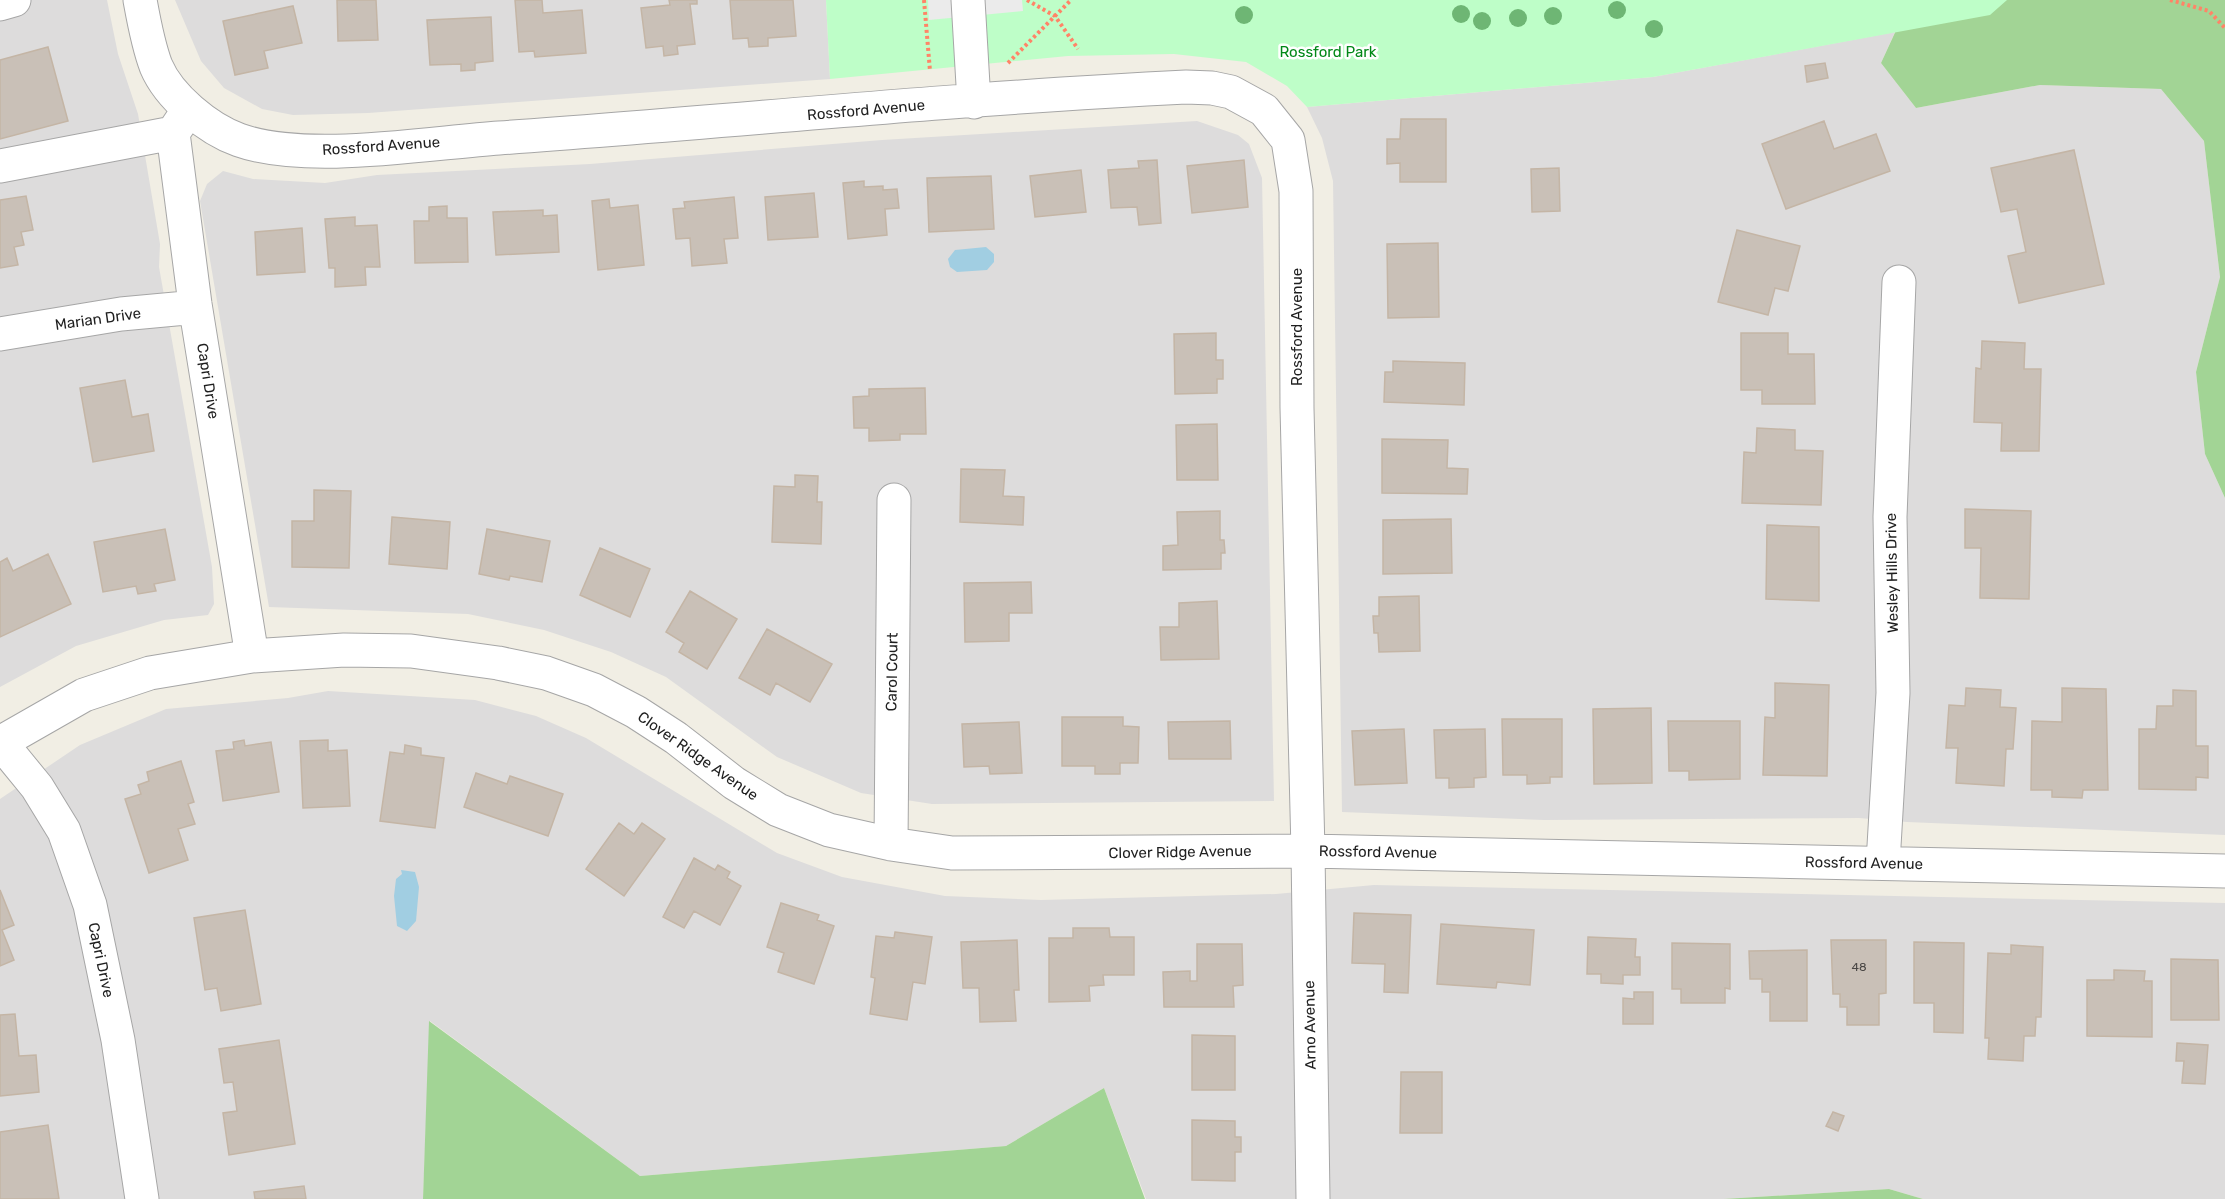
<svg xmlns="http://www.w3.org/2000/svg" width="2225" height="1199" viewBox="0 0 2225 1199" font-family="Rubik,sans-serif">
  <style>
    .residential { fill: #dddcdc }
    .forest { fill: #a2d495 }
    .park { fill: #befec8 }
    .parking { fill: #ebebeb }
    .water { fill: #a1cee2 }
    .building { fill: #c9c0b7; stroke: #c4b5a5; stroke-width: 1.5 }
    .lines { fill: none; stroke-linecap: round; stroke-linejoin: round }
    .minor-casing { stroke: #a6a6a6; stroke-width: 35 }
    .path { stroke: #ff8467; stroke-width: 4; stroke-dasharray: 3 3; stroke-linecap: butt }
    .minor { stroke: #fff; stroke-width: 33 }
    .tree { fill: #6eb674 }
    .labels { text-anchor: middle; stroke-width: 5; stroke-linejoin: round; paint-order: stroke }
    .number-label { font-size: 12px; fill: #4a4745 }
    .park-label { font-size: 15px; fill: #028818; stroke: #fff }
    .street-label { font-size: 15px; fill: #1f1f1f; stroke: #fff }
  </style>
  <rect width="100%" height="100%" fill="#f1eee4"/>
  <!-- residential -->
  <path class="residential" d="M0,0H107L118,54L138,114L160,244L159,267L212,567L214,604L208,615L164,620L76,646L0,687Z
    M175,0H826L830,79L368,113L293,115L262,109L224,88L201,61Z
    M1895,32L1881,63L1916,108L2040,85L2161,89L2204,141L2220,277L2196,372L2205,454L2225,498V835L1907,822L1859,818L1544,820L1342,812L1333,181L1322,138L1307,107L1653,77Z
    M1197,121L1238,135L1249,144L1262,178L1274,801L932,804L861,793L777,757L666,677L611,652L544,630L468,614L269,607L200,201L207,184L223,171L253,179L325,183L377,175L590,164L882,140Z
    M328,691L475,700L536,716L586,738L777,853L842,877L945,896L1041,900L1276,894L1374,885L2225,903V1199H1923L1889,1189L1724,1199H1146L1104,1088L1006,1146L640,1176L430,1021L423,1199H0V799L80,745L166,709L288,698Z"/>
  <!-- forest -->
  <path class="forest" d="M1910,0H2225V498L2205,454L2196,372L2220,277L2204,141L2161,89L2040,85L1916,108L1881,63Z
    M429,1021L640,1176L1006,1146L1104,1088L1145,1199H423Z
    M1889,1189L1923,1199H1724Z"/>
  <!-- park -->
  <path class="park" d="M826,0H2007L1990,15L1653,77L1307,107L1287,86L1246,62L1174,54L1068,56L830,79Z"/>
  <!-- parking -->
  <path class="parking" d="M928,0H1022L1023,11L929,20Z"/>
  <!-- water -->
  <path class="water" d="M986,247L994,254V262L987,270L957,272L950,267L948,259L955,250Z
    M401,870L415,872L419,887L416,921L407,931L397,926L394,896L396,879L402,874Z"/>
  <!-- building -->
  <path class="building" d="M337,0H376L378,40L338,41Z
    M515,0H542L543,13L582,10L586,53L535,57L534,51L519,52Z
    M669,0H697V4H690L695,44L677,46L678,54L664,56L663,46L646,48L641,8L670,5Z
    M730,0H793L796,36L768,38V46L749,47L748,38L733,39Z
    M293,6L302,43L264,51L268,68L235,75L223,21Z
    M491,17L493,61L475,63V70L461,71V64L430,65L427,20Z
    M48,47L68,121L0,139V60Z
    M1825,63L1828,78L1807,82L1805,66Z
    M1401,119H1446V182H1400V163L1387,164V139H1400Z
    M1824,121L1834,149L1876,134L1890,171L1786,209L1762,144Z
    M2074,150L2104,284L2019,303L2008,256L2026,252L2017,209L2001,212L1991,168Z
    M1157,160L1161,223L1139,225L1137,207L1111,208L1108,170L1139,168L1138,161Z
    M1244,160L1248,207L1192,213L1187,166Z
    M1559,168L1560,211L1532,212L1531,169Z
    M1081,170L1086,212L1035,217L1030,176Z
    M991,176L994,229L929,232L927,178Z
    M864,181V187L883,186V190L897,189L899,208L885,209L887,235L848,239L843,183Z
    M814,193L818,237L768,240L765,197Z
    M26,196L33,230L21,232L24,245L14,247L18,265L0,268V200Z
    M734,197L738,238L724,239L727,263L692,266L690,238L676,239L673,209L685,208L684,202Z
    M609,199L610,208L638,205L644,265L598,270L592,201Z
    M447,206V218H467L468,262L415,263L414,221H429V207Z
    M543,210V216L557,215L559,252L496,255L493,212Z
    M355,217V226L377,225L380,267H365L366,285L335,287V268H329L325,219Z
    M302,228L305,272L257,275L255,232Z
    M1737,230L1800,246L1788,291L1775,288L1768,315L1718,302Z
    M1438,243L1439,317L1388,318L1387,244Z
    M1216,333V360H1223V379H1217V393L1175,394L1174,334Z
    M1741,333H1788V354H1814L1815,404H1762V390H1741Z
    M1982,341L2025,343L2024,369H2041L2039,451H2001L2002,423L1974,422L1976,368L1981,369Z
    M1393,361L1465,363L1464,405L1384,402L1385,372H1393Z
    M125,380L132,417L148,414L154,451L93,462L80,388Z
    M925,388L926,434H900V440L869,441V428H854L853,397L869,396V389Z
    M1217,424L1218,480H1177L1176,425Z
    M1757,428L1795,430V450L1823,451L1821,505L1742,503L1744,452L1756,453Z
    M1382,439L1448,440L1447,468L1468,469L1467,494L1382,493Z
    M961,469L1005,470L1003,496L1024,497L1023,525L960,522Z
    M795,475L818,476L817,502H822L821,544L772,542L774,486L795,487Z
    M314,490L351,491L349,568L292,567V521H314Z
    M1965,509L2031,511L2029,599L1980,598L1981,548H1965Z
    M1220,511V540H1224L1225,553H1221V569L1163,570V546L1178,545L1177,512Z
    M392,517L450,522L447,569L389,564Z
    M1451,519L1452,573L1383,574V520Z
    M1767,525L1819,527V601L1766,599Z
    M165,529L175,580L154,584L156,591L138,594L136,586L103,592L94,542Z
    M487,529L550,541L542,582L510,576L509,580L479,574Z
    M600,548L650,569L630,617L580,595Z
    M48,554L71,604L0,637V562L7,558L13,571Z
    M1031,582L1032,613H1009V641L965,642L964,583Z
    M690,591L737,619L707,669L679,652L684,643L666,632Z
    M1419,596L1420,651L1379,652L1378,633H1374L1373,616H1379V597Z
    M1217,601L1219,659L1161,660L1160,627H1179V603Z
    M767,629L832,664L810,702L776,683L770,695L739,678Z
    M1775,683L1829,685L1827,776L1763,775L1765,717L1775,718Z
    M1966,688L2001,690L2000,707L2016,708L2013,749H2006L2004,786L1956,783L1958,748H1946L1949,705L1965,706Z
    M2062,688L2106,689L2108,790H2083L2082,798L2052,797V790H2031L2032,721L2062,722Z
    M2173,690L2196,691V746H2208V778L2196,777V790L2139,789V729H2156L2157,706H2173Z
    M1651,708L1652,783L1594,784L1593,709Z
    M1062,717H1123V726L1139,727L1138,763H1120V774H1095V766H1062Z
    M1502,719H1562V777H1550V783L1527,784V775H1503Z
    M1230,721L1231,759H1169L1168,722Z
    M1668,721H1740V779L1689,780V771H1669Z
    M1019,722L1022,773L990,774L989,766L964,767L962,724Z
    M1404,729L1407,783L1355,785L1352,731Z
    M1485,729L1486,777L1474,778V787L1449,788V778H1436L1434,730Z
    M244,740L245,746L271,742L279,792L223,801L216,751L234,749L233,742Z
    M328,740V751L347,750L350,806L303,808L300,741Z
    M405,745L421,748V755L444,758L435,828L380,821L390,752L404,754Z
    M181,761L194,802L188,804L195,824L178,829L188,860L149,873L125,799L141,794L138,785L149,781L147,772Z
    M476,773L507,784L510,776L563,794L548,836L464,807Z
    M619,823L634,834L642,823L665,839L624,896L586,869Z
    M694,858L715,870L718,865L730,872L727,878L741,886L720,925L694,911L684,928L663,917Z
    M0,890L14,925L2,930L14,960L0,966Z
    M781,903L819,915L817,920L834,926L814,984L778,972L784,953L767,947Z
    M245,910L261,1004L221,1011L217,988L205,990L194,918Z
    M1354,913L1411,915L1408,993L1384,992L1385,964L1352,963Z
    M1441,924L1534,930L1530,985L1497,982L1496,988L1437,984Z
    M1073,928H1109L1110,937H1134V975H1103L1104,985L1089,986L1090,1001L1049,1002V938H1073Z
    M895,932L932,937L925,984L913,982L907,1020L870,1014L875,978L871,977L876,936L894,938Z
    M1588,937L1636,939L1635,957H1640V975H1623V984L1601,983V974H1587Z
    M1017,940L1019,990H1014L1016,1021L980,1022L979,988H963L961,942Z
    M1831,940H1886V993L1879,994V1025H1847V1007H1840V994H1833Z
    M1914,942L1964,943L1963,1033L1934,1032V1003H1914Z
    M1672,943L1730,944V989L1725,988V1003H1681V989H1672Z
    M1197,944H1242L1243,985L1233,986L1234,1007H1164L1163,972L1190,971V981H1197Z
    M2011,945L2043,947L2041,1017H2036L2035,1036H2024L2023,1061L1988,1059L1989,1038H1985L1988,953L2011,954Z
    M1807,950V1021H1770V992H1762V979H1750L1749,951Z
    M2171,959L2218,960L2219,1020H2171Z
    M2114,970L2145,971L2144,981H2152V1037L2087,1036V980H2114Z
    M1634,992H1653V1024H1623V998L1634,999Z
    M15,1014L19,1056L36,1055L39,1092L0,1096V1015Z
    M1192,1035L1235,1036V1090H1192Z
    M279,1040L295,1144L229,1155L223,1113L237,1111L233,1082L224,1083L219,1049Z
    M2177,1043L2208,1045L2205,1084L2182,1083L2184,1061H2176Z
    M1401,1072H1442V1133H1400Z
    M1833,1112L1844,1116L1838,1131L1826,1126Z
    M1192,1120L1235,1121V1137H1241V1152H1235V1181L1192,1180Z
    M48,1125L59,1199H0V1132Z
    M304,1186L306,1199H255L254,1192Z"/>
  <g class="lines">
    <!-- minor casing -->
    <g class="minor-casing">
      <path id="minor" d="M140,0C144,22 148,45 156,66C169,97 208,129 239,140C306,164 427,143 499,138C728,122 957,98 1186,87L1212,88L1231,92L1264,110L1288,140L1296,191L1297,408L1308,851L1313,1199
        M968,0L974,102
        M0,4L14,0
        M189,109L173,133L195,304L252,656
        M0,166L173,133
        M0,334L121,314L186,308L195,304
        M0,743L84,695L150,673L252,656L344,650L411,651L498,663L546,673L594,690L636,712L676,738L734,783L778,810L829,830L891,844L952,853L1308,851L2225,871
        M1,743L37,787L64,831L90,905L118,1040L142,1199
        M891,844L894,500
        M1883,863L1893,693L1890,517L1899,282"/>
    </g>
    <!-- path -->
    <path class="path" d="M924,0L930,71
      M1027,0L1055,16L1078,49
      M2170,0L2209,11L2225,28
      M1008,63L1071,0"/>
    <!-- minor -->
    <use href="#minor" class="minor"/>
  </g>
  <!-- trees -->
  <g class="tree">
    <circle cx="1617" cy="10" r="9"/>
    <circle cx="1461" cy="14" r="9"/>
    <circle cx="1244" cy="15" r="9"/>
    <circle cx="1553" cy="16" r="9"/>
    <circle cx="1518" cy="18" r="9"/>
    <circle cx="1482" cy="21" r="9"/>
    <circle cx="1654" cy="29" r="9"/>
  </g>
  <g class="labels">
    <!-- number labels -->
    <g class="number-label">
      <text x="1859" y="971">48</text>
    </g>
    <!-- park labels -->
    <g class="park-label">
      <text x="1328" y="57">Rossford Park</text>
    </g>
    <!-- street labels -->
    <g class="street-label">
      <text transform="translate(866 110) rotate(-5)" y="5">Rossford Avenue</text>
      <text transform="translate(381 146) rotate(-4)" y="5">Rossford Avenue</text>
      <text transform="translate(98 319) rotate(-8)" y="5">Marian Drive</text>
      <text transform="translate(1297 327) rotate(-90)" y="5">Rossford Avenue</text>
      <text transform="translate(208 381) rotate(81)" y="5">Capri Drive</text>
      <text transform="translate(1892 573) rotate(-91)" y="5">Wesley Hills Drive</text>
      <text transform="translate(892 672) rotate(-89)" y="5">Carol Court</text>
      <text transform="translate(698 756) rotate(35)" y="5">Clover Ridge Avenue</text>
      <text transform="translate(1180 852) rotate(-1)" y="5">Clover Ridge Avenue</text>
      <text transform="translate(1378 852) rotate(1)" y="5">Rossford Avenue</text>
      <text transform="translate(1864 863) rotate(1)" y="5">Rossford Avenue</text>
      <text transform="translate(101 960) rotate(78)" y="5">Capri Drive</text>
      <text transform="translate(1310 1025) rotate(-91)" y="5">Arno Avenue</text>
    </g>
  </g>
</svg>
